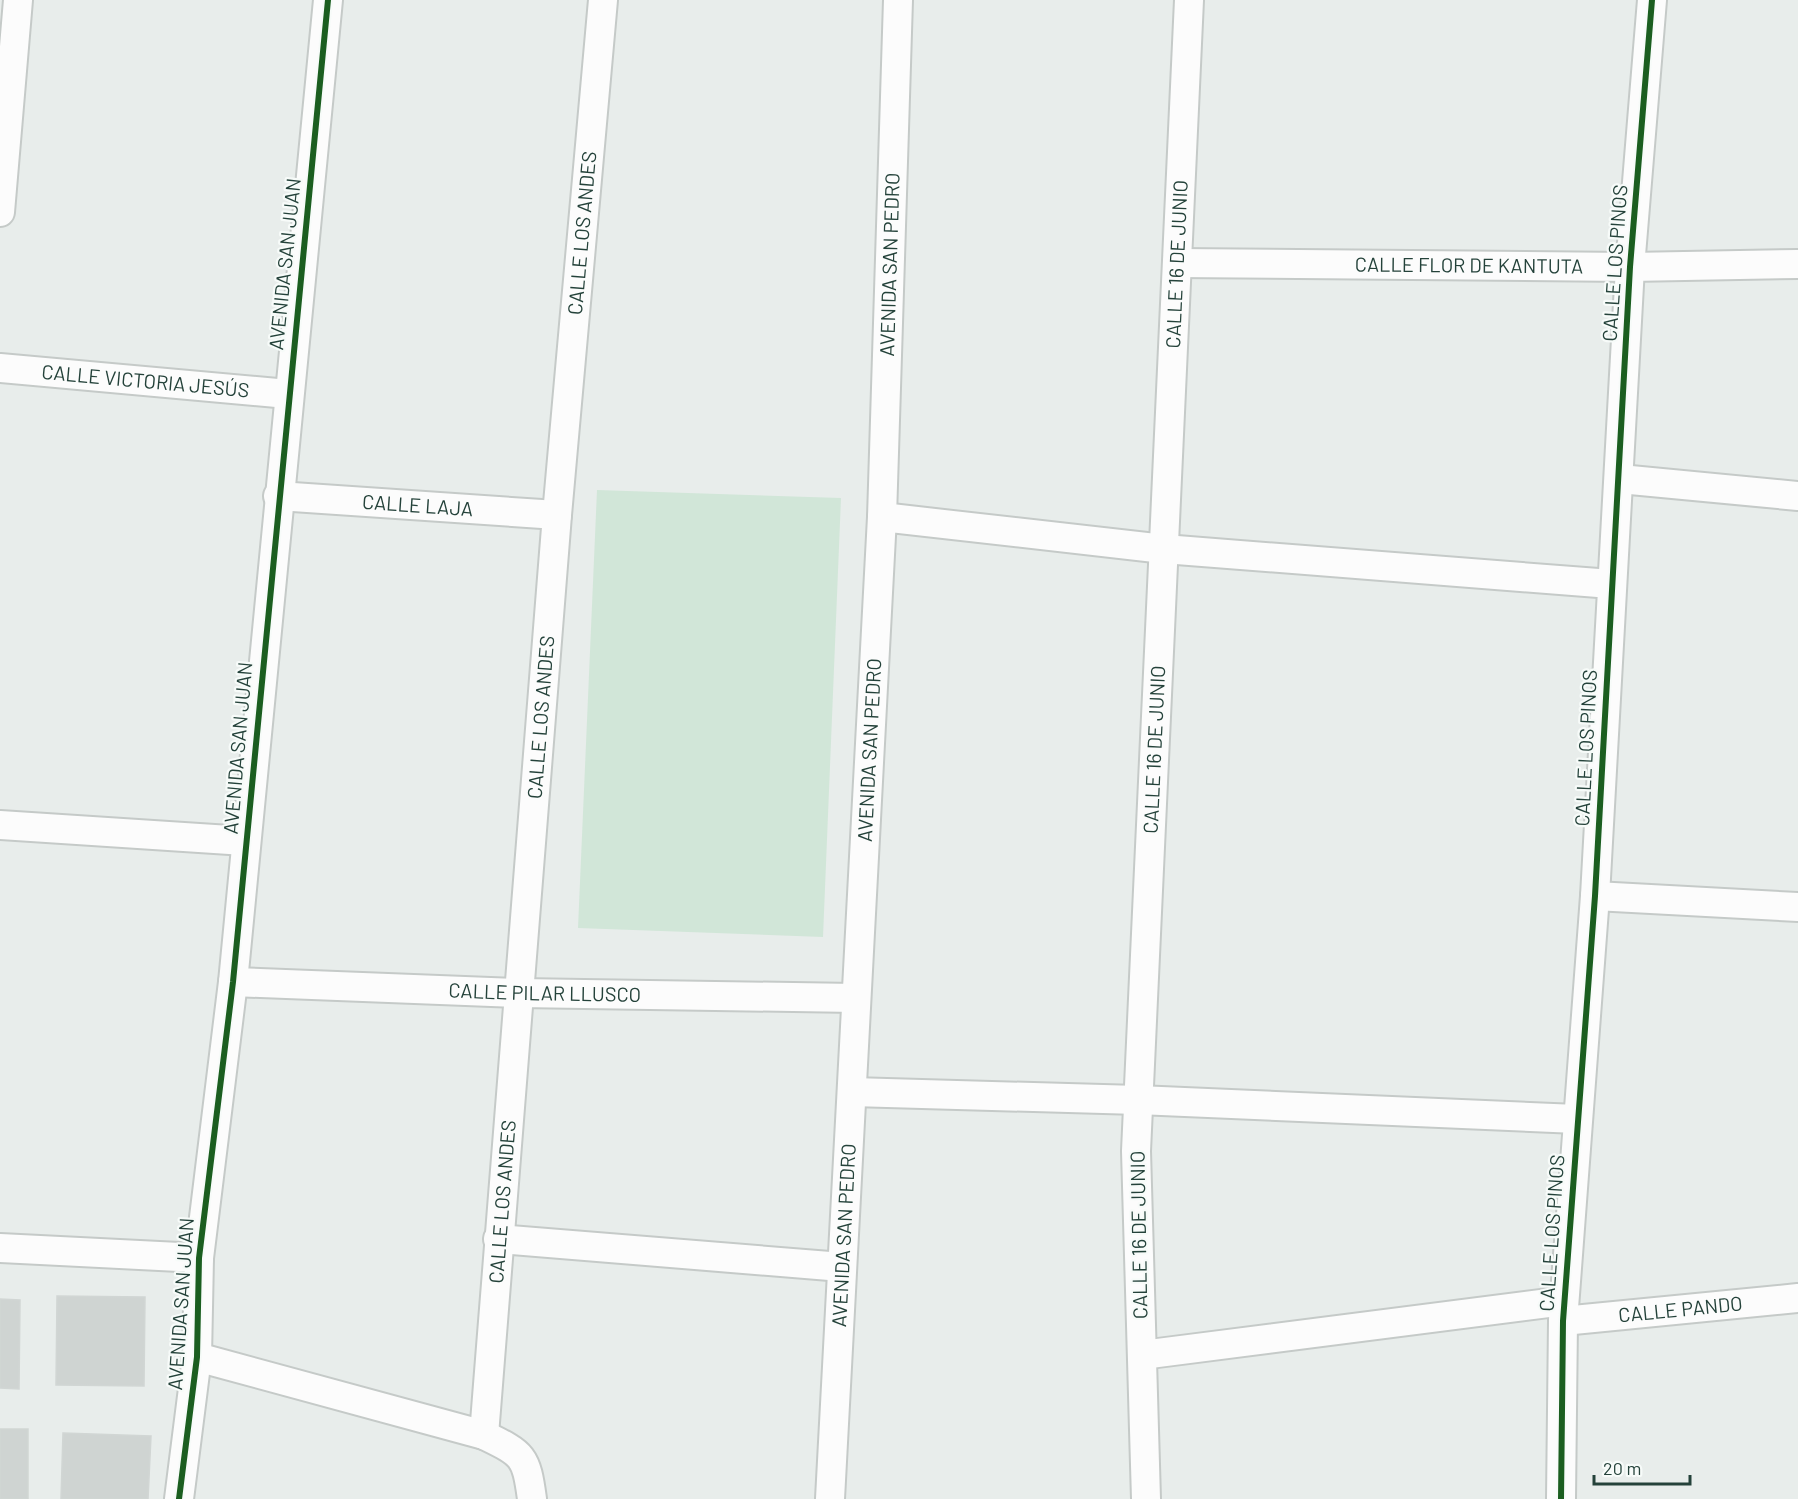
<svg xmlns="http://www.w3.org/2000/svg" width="1798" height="1499" viewBox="0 0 1798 1499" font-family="Barlow,sans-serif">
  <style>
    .green { fill: #d1e6d8 }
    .building { fill: #cfd4d2; stroke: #d1d6d4; stroke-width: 1.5 }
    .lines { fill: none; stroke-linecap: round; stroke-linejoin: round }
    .minor-casing { stroke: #c5cac8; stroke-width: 32 }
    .minor { stroke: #fcfcfc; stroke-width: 28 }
    .cycleway-casing { stroke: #f7fbf9; stroke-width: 10 }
    .cycleway { stroke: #1b5e20; stroke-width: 6 }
    .labels { text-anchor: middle; stroke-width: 4.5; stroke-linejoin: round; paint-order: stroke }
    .street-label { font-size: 20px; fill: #24423a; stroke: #f7fbf9 }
  </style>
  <rect width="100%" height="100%" fill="#e8edeb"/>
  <!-- green -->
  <path class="green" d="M597,490L841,498L823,937L578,928Z"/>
  <!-- building -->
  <path class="building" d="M57,1296L145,1297L144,1386L56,1385Z
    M0,1299L20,1300L19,1389L0,1388Z
    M0,1429H28V1499H0Z
    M63,1433L151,1436L148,1499H61Z"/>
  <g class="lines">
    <!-- minor casing -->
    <g class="minor-casing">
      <g id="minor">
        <path d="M0,212L18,0"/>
        <path id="s1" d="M1177,263L1630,267L1798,264"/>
        <path id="s2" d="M0,368L288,394"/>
        <path d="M1620,479L1798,496"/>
        <path id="s3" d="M278,496L557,515"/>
        <path d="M882,517L1164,549L1611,584"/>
        <path d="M0,825L245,841"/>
        <path d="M1595,896L1798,907"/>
        <path id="s4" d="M233,982L519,993L856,998"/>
        <path d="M852,1092L1138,1100L1577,1119"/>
        <path d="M498,1239L842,1267"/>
        <path d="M0,1248L199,1258"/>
        <path id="s5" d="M1563,1321L1798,1298"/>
        <path d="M1142,1355L1564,1301"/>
        <path d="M197,1357L484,1435C523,1454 526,1455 532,1499"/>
        <path id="s6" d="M484,1435L557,515L603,0"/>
        <path d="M179,1499L197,1357L199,1258L233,982L328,0"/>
        <path id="s7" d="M830,1499L882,517L898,0"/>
        <path id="s8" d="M1146,1499L1136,1151L1189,0"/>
        <path d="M1561,1499L1563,1321L1595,896L1630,267L1652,0"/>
      </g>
    </g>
    <!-- minor -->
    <use href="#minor" class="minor"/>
    <!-- cycleway casing -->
    <g class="cycleway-casing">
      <path id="cycleway" d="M179,1499L197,1357L199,1258L233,982L328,0
        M1561,1499L1563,1321L1595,896L1630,267L1652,0"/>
    </g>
    <!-- cycleway -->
    <use href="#cycleway" class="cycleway"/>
  </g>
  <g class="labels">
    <!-- street labels -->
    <g class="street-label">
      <text dy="7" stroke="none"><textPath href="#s6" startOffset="1206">CALLE LOS ANDES</textPath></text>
      <text transform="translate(1615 263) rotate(-86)" y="7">CALLE LOS PINOS</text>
      <text transform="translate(285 264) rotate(-84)" y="7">AVENIDA SAN JUAN</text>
      <text dy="7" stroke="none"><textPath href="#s7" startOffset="1236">AVENIDA SAN PEDRO</textPath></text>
      <text dy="7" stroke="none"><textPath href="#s8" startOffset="1236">CALLE 16 DE JUNIO</textPath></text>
      <text dy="7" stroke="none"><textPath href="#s1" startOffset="292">CALLE FLOR DE KANTUTA</textPath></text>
      <text dy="7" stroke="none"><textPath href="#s2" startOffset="146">CALLE VICTORIA JESÚS</textPath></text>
      <text dy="7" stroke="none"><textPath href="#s3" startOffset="140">CALLE LAJA</textPath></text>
      <text dy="7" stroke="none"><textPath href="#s6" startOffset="720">CALLE LOS ANDES</textPath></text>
      <text transform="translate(238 748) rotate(-85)" y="7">AVENIDA SAN JUAN</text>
      <text transform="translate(1586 748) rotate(-87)" y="7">CALLE LOS PINOS</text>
      <text dy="7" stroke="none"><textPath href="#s8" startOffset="750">CALLE 16 DE JUNIO</textPath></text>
      <text dy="7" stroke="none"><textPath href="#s7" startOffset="750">AVENIDA SAN PEDRO</textPath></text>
      <text dy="7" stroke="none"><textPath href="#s4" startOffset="312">CALLE PILAR LLUSCO</textPath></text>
      <text dy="7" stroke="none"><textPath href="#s6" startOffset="234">CALLE LOS ANDES</textPath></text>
      <text transform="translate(1552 1233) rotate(-86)" y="7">CALLE LOS PINOS</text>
      <text dy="7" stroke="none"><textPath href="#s7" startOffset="264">AVENIDA SAN PEDRO</textPath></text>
      <text transform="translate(1139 1235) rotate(-91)" y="7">CALLE 16 DE JUNIO</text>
      <text transform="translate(181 1304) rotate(-86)" y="7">AVENIDA SAN JUAN</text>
      <text dy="7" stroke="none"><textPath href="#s5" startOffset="118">CALLE PANDO</textPath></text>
    </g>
  </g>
  <!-- scale -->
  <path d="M1594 1475v9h96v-9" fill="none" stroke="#24423a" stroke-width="3"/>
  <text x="1603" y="1475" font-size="18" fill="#24423a" stroke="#f7fbf9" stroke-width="4.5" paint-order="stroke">20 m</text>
</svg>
